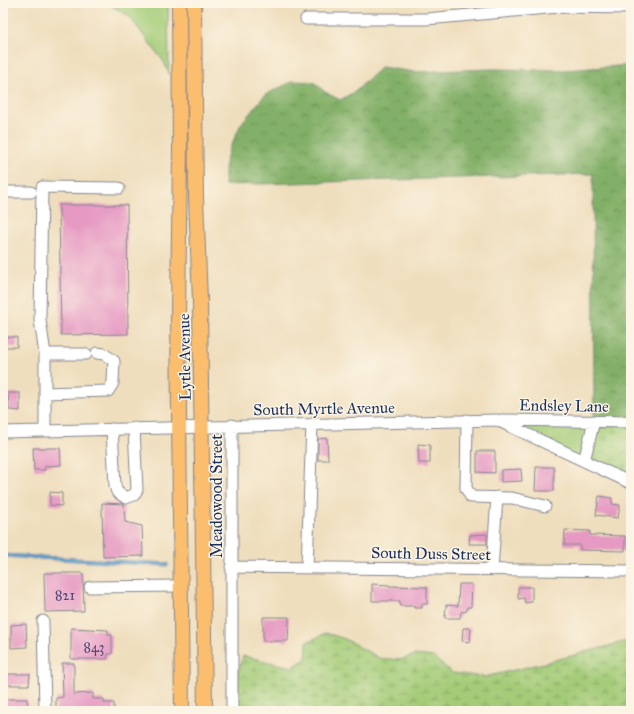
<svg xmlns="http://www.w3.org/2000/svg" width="634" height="714" viewBox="0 0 634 714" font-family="'IM FELL Great Primer',serif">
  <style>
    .green { fill: #a4cc78; stroke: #607e6b }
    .forest { fill: url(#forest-crowns); stroke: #4f7063 }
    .wetland { fill: url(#wetland-marsh); stroke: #607e6b }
    .water { fill: url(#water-waves); stroke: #406f9d }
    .building { fill: #e699c3 }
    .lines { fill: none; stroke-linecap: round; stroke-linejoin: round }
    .minor-casing { stroke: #85868e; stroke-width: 13 }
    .major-casing { stroke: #85868e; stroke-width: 16 }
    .minor { stroke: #fff; stroke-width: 11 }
    .major { stroke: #fbbe6e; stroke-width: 14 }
    .labels { text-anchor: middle; stroke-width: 3; stroke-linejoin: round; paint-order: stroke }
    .number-label { font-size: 14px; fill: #4e4a77 }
    .street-label { font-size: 16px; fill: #1b2f5e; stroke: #fcf5e5 }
  </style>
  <defs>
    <pattern id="forest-crowns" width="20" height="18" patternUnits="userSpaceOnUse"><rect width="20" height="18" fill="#83b068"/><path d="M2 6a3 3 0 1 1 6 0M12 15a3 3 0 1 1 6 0" fill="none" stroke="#6a9059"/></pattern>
    <pattern id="wetland-marsh" width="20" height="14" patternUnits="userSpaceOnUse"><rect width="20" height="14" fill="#a4cc78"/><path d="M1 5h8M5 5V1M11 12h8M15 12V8" fill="none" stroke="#85a666"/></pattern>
    <pattern id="water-waves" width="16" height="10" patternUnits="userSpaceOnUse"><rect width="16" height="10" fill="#64afdc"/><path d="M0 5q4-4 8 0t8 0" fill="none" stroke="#528fb6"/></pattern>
  </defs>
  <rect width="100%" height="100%" fill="#fcf5e5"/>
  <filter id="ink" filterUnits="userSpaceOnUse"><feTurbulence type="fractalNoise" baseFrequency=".025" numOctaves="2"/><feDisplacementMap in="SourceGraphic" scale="8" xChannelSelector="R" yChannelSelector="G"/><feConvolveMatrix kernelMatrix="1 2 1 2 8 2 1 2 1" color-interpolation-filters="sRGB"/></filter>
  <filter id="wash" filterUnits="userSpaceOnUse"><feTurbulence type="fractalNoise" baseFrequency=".012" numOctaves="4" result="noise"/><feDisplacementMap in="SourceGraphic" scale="16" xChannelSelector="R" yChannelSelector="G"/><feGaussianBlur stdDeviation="0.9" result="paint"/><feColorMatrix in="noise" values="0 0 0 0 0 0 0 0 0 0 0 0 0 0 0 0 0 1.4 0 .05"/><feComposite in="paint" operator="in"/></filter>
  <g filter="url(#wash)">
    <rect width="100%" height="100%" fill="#efdebd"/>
    <!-- green -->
    <path class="green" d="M107,3H168L169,74L164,62L129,16Z
      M497,420L594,421L584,461Z"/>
    <!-- forest -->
    <path class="forest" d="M631,65V422L594,421L593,174L225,185V163L230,148L241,124L265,95L293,81L314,82L325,92L340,100L356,91L381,67L415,72L489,69L565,70Z"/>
    <!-- wetland -->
    <path class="wetland" d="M594,421L631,422V483L584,461Z
      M326,633L345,639L379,658L400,660L415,655L433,657L452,673L485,677L544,663L631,640V711H237V675L243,656L292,667L306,659L307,642Z"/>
    <!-- water -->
    <path class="water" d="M3,554L168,563V566L3,557Z"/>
    <g id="blocks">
      <!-- building -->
      <path class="building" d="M59,205H127L128,334L61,335Z
        M4,337H17V347H4Z
        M8,393H20V411L9,410Z
        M327,438L328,460H318V439Z
        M418,444L430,445V463H419Z
        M33,448H60L61,465L45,466V470H34Z
        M477,451H495V473L477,472Z
        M536,467H554V491H535Z
        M521,469L522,481L501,482V470Z
        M50,492L62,493V506L50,505Z
        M599,496L612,498V504L620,505L618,518L596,515Z
        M102,503L124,504L125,522L142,526L143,556L103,557Z
        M565,530L590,531V535L625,536V551L580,550V545H564Z
        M487,534V544H469L470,535Z
        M44,573H83L84,611L45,612Z
        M372,584L389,585V586L427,587V604H422V608H414V606H400V601H372Z
        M459,584H472L471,607H467V611L461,612L460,618H445L446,605L458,606Z
        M518,587H532V602L525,603L524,598L518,599Z
        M263,617H289L288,641H263Z
        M26,624L27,647L11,648V625Z
        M71,628L108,630V635H112V654H108L107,659H71Z
        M463,628H471L470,642L462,641Z
        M62,663H74V694L93,693V699H104V703H114V711H56V698L63,697Z
        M5,674H30L29,685H5Z
        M3,699H27L28,711H3Z"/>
    </g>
  </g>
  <g filter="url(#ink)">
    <use href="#blocks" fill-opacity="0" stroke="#85868e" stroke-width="1"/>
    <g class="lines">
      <!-- minor casing -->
      <g class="minor-casing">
        <path id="minor" d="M306,19H426L559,7L631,8
          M3,192H31
          M45,354H86
          M45,393L108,391L113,383L114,361L104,354L97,353
          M467,420L466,488L471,497L512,498L545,506
          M501,420L631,422
          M112,429L115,486L117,492L126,498L134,495L137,490L134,428
          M45,431V354L40,320L42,187L119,188
          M3,432L497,420L631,483
          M584,461L594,421
          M231,567L631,571
          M307,568L312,424
          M492,570L497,497
          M90,587L181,586
          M43,621L45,711
          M232,711V425"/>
      </g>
      <!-- major casing -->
      <g class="major-casing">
        <path id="major" d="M179,3L180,150L178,315L182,711
          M194,3L196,198L200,301L205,711"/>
      </g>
      <!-- minor -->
      <use href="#minor" class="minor"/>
      <!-- major -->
      <use href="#major" class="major"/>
    </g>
  </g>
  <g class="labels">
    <!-- number labels -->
    <g class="number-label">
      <text x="65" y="600">821</text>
      <text x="94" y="652">843</text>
    </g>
    <!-- street labels -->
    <g class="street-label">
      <text transform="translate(184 357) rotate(-91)" y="6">Lytle Avenue</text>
      <text transform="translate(564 405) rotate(1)" y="6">Endsley Lane</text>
      <text transform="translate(324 408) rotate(-1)" y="6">South Myrtle Avenue</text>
      <text transform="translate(216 496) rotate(-90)" y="6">Meadowood Street</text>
      <text transform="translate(431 553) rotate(1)" y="6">South Duss Street</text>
    </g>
  </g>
  <!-- margin -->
  <rect width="634" height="714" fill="none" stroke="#fcf5e5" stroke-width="16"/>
</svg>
